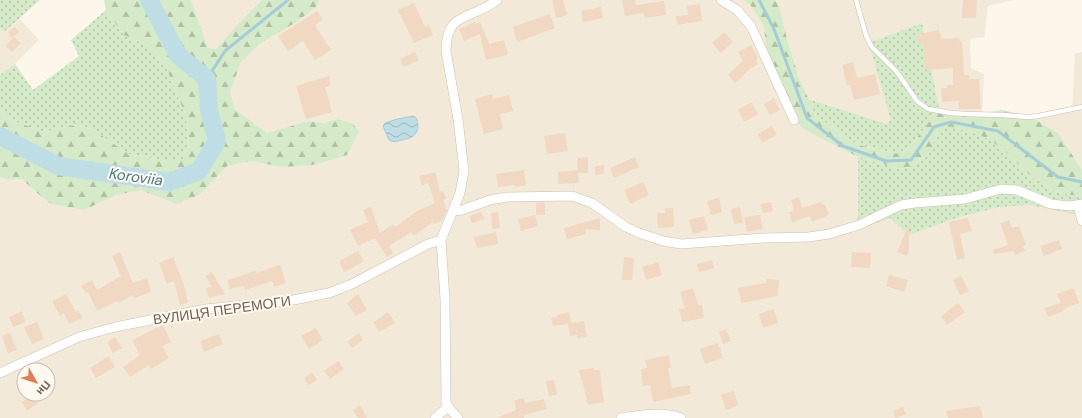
<svg xmlns="http://www.w3.org/2000/svg" width="1082" height="418" viewBox="0 0 1082 418" font-family="'DM Sans',sans-serif">
  <style>
    .residential { fill: #f3e9d9; fill-rule: evenodd }
    .green { fill: url(#green-dots) }
    .forest { fill: url(#forest-firs) }
    .water { fill: url(#water-waves); stroke: #a6ccd7 }
    .lines { fill: none; stroke-linecap: round; stroke-linejoin: round }
    .stream { stroke: #a6ccd7; stroke-width: 3 }
    .river { stroke: #bfdde5; stroke-width: 18 }
    .building { fill: #f0d8c3 }
    .lane-casing { stroke: #cebfb0; stroke-width: 5.5 }
    .street-casing { stroke: #cebfb0; stroke-width: 10 }
    .lane { stroke: #fff; stroke-width: 4.5 }
    .street { stroke: #fff; stroke-width: 9 }
    .labels { text-anchor: middle; stroke-width: 4; stroke-linejoin: round; paint-order: stroke }
    .street-label { font-size: 14px; fill: #765f4e; stroke: #fefaf1 }
    .water-label { font-size: 15px; font-style: italic; fill: #487a89; stroke: #fefaf1 }
  </style>
  <defs>
    <pattern id="green-dots" width="8" height="8" patternUnits="userSpaceOnUse"><rect width="8" height="8" fill="#d4eac9"/><path d="M2 2h.1M6 6h.1" fill="none" stroke="#b1c1a5" stroke-width="1.8" stroke-linecap="round"/></pattern>
    <pattern id="forest-firs" width="22" height="20" patternUnits="userSpaceOnUse"><rect width="22" height="20" fill="#d4eac9"/><path d="M5 1l3.5 6h-7zM16 11l3.5 6h-7z" fill="#b1c1a5"/></pattern>
    <pattern id="water-waves" width="16" height="10" patternUnits="userSpaceOnUse"><rect width="16" height="10" fill="#bfdde5"/><path d="M0 5q4-4 8 0t8 0" fill="none" stroke="#a0b6bc"/></pattern>
  </defs>
  <rect width="100%" height="100%" fill="#fcf6eb"/>
  <!-- residential -->
  <path class="residential" d="M191,0H262L236,26L216,49L208,48Z
    M320,0H744L753,8L764,27L769,68L803,129L858,157V230L890,218L910,234L956,218L1000,207L1030,205L1082,216V418H0V177L8,180L22,179L36,192L51,204L84,210L116,195L141,190L176,204L199,195L227,166L252,161L282,167L338,119L323,123L309,121L267,133L235,109L230,92L241,62L260,44L298,21L316,7ZM24,370H48V394H24Z
    M775,0H1014L988,6L984,37L970,39L971,68L984,74L982,114L959,117L939,108L922,23L891,121L887,124L808,99L799,78L788,43L779,7Z
    M20,19L39,40L15,64L0,75V28L4,32Z
    M1082,52V170L1058,133L1029,116L1072,111L1075,53Z"/>
  <!-- green -->
  <path class="green" d="M0,0H40L4,32L0,28Z
    M106,10L124,35L151,47L166,67L186,116L189,146L182,161H166L128,154L94,130L76,125L43,132L7,118L0,111V75L15,64L33,90L79,56L71,40Z
    M922,23L939,108L911,146L898,154L858,145L816,116L808,99L887,124L891,120L869,43Z
    M949,125C962,130 982,134 993,142C1019,160 1034,188 1067,194C1072,195 1077,196 1082,196V216L1030,205L1000,207L956,218L909,235L890,218L858,230V157L901,169L913,165L925,158L933,145L938,133Z"/>
  <!-- forest -->
  <path class="forest" d="M104,0H191L208,48L216,49L236,26L262,0H320L316,7L298,21L260,44L241,62L230,92L235,109L267,133L309,121L323,123L338,119L353,124L359,132L347,155L312,165L282,167L252,161L227,166L199,195L176,204L141,190L116,195L84,210L51,204L36,192L22,179L8,180L0,177V111L7,118L43,132L76,125L94,130L128,154L166,161L182,160L189,146L186,116L166,67L151,47L124,35L106,10Z
    M744,0H775L779,6L788,43L799,78L816,116L858,145L898,154L911,146L939,108L959,117L1002,110L1029,116L1058,133L1082,170V196C1077,196 1072,195 1067,194C1034,188 1019,160 993,142C982,134 962,130 950,126L938,133L933,145L925,158L913,165L901,169L858,157L803,129L781,101L769,68L764,27L753,8Z"/>
  <!-- water -->
  <path class="water" d="M414,116L417,119C420,132 415,138 402,140C397,141 394,143 389,140L383,126L385,123L397,119Z"/>
  <g class="lines">
    <!-- stream -->
    <path class="stream" d="M759,0L774,29L807,118L843,146L886,161L911,160L934,127L951,122L998,131L1058,177L1082,182
      M207,79L225,51L288,0"/>
    <!-- river -->
    <path class="river" d="M0,136L58,166L169,182L199,171L217,141L209,110L207,79L178,55L149,0"/>
  </g>
  <!-- building -->
  <path class="building" d="M552,0H563L567,15L556,18Z
    M622,0H635L636,5L664,1L666,15L645,18L644,13L625,16Z
    M963,0H977L976,18H962Z
    M414,3L424,25L426,27L429,25L433,35L414,43L398,10Z
    M700,4L702,21L677,25L676,16L688,15L687,6Z
    M601,7L603,18L583,22L581,11Z
    M317,11L323,19L315,25L331,50L315,60L303,41L288,51L278,36Z
    M550,14L555,28L517,42L513,27Z
    M475,22L476,24L480,22L489,44L504,40L508,55L486,60L480,34L464,41L459,29Z
    M15,27L19,32L12,38L8,32Z
    M939,30L941,39L959,38L960,42H962L964,75H969V79H979L981,109H959V101L942,102L941,88H947V85H953V68L925,70L924,44L919,45L916,35Z
    M724,32L733,42L721,53L712,43Z
    M14,37L21,43L12,52L6,46Z
    M751,45L758,58L756,59L758,64L750,69L735,83L728,75L743,61L738,52Z
    M415,52L419,60L404,67L400,59Z
    M853,62L857,78L875,74L880,94L854,100L850,85L847,86L842,65Z
    M329,76L331,85L325,87L332,112L306,119L296,86Z
    M492,94L493,99L509,95L513,111L500,114L503,129L484,134L475,99Z
    M774,98L780,110L770,115L764,104Z
    M752,102L758,114L744,122L738,110Z
    M772,126L777,135L762,143L758,134Z
    M565,133L568,151L547,154L544,136Z
    M588,157V173H578L579,183L558,184V172L578,170L577,158Z
    M635,157L639,167L614,178L610,168Z
    M604,165V174L595,175V166Z
    M524,170L526,185L515,187V185L498,187L496,174Z
    M435,172L440,192L443,191L446,198L443,200L447,210L442,221L434,224L433,222L414,236L411,232L389,246L393,253L387,257L375,238L358,246L350,230L368,222L363,210L371,207L380,233L393,224L395,227L417,211L435,203L428,183L422,185L419,176Z
    M643,182L649,195L630,204L624,190Z
    M799,197L802,208L821,202L823,205L825,204L829,215L812,222L810,216L792,222L789,212L794,211L791,200Z
    M719,198L722,212L711,215L707,201Z
    M545,202V215H536V203Z
    M771,202L773,211L763,213L760,204Z
    M740,207L743,223L734,224L731,209Z
    M665,208H673L674,227L658,228L657,213H665Z
    M481,212L484,219L472,223L469,216Z
    M498,212L500,228L492,229L491,213Z
    M535,215L538,226L521,231L518,219Z
    M760,215L763,229L747,232L744,217Z
    M704,216L708,230L693,234L689,220Z
    M600,218V230L585,229L586,234L567,239L564,228Z
    M968,218L972,231L960,234L965,258L957,260L949,222Z
    M1009,220L1012,228L1019,226L1026,245L1023,246L1025,251L1015,255L1013,251L994,254L993,250L1008,245L1000,223Z
    M909,224V250L907,256L897,252Z
    M496,232L498,244L477,248L474,237Z
    M1059,240L1062,249L1044,256L1040,246Z
    M358,251L364,261L344,272L339,261Z
    M120,252L133,283L147,278L151,292L134,298L133,295L118,303L117,301L97,311L88,292L86,293L81,286L92,280L97,290L121,276L112,256Z
    M852,252L871,253L870,268L851,267Z
    M173,257L184,285L188,303L180,305L174,281L167,284L159,263Z
    M624,257L634,258L632,280H622Z
    M712,260L714,268L699,272L697,264Z
    M658,262L662,275L646,280L642,267Z
    M280,265L286,283L274,287L272,281L245,290L244,286L229,289L228,280L255,271L256,273Z
    M212,272L225,294L209,298L206,288L212,287L206,276Z
    M889,275L908,280L904,292L886,286Z
    M961,276L969,291L960,295L953,280Z
    M767,279L779,280L778,296L741,303L738,288L766,283Z
    M693,288L698,305H702L704,318L682,322L679,309L685,308L680,292Z
    M1074,288L1079,303L1063,309L1064,311L1048,317L1044,308L1061,303L1057,294Z
    M66,294L76,312L78,310L82,318L69,324L64,313L60,316L52,301Z
    M358,294L367,310L356,316L347,303Z
    M958,303L965,312L947,325L941,316Z
    M774,309L778,323L763,328L759,314Z
    M22,311L26,322L13,327L9,317Z
    M388,312L395,323L379,332L374,322Z
    M569,312L571,323L584,321L587,337L577,338V335L570,336L568,324L553,326L551,318L557,317V315Z
    M37,322L44,339L32,344L24,327Z
    M163,325L171,342L162,346L169,358L151,369L149,365L130,377L123,367L140,355L132,340Z
    M316,328L323,340L309,349L301,336Z
    M726,329L731,341L723,344L719,332Z
    M10,333L17,350L8,353L2,336Z
    M359,333L363,340L352,348L347,342Z
    M219,334L223,344L204,352L200,341Z
    M115,337L122,348L113,353L107,342Z
    M718,343L723,358L705,364L700,349Z
    M669,355L671,368H668L672,388L690,385L691,394L653,402L650,385L643,386L641,369L647,368L645,360Z
    M109,356L115,367L96,378L90,368Z
    M338,361L344,369L330,379L324,371Z
    M594,368V370H600L601,384L604,402L588,405L582,380H581L579,370Z
    M312,372L317,380L308,385L304,378Z
    M554,380L557,395L549,396L546,381Z
    M734,391L738,404L736,405V407L726,410L721,395Z
    M33,395L38,403L27,411L22,402Z
    M523,398L525,403L544,399L547,409L524,415V418H497L516,410L514,401Z
    M360,405L367,418H358L353,410Z
    M980,406L983,418H948L946,411Z
    M903,407L906,414L895,418L893,411Z"/>
  <g class="lines">
    <!-- lane casing -->
    <g class="lane-casing">
      <path id="lane" d="M856,0L866,35L871,46L897,72L917,101L928,109L951,113L967,114L1003,115L1027,117L1038,116L1082,107"/>
    </g>
    <!-- street casing -->
    <g class="street-casing">
      <path id="street" d="M721,0L737,10L751,26L794,120
        M1078,205L1082,221
        M454,211L462,210L490,200L507,197L572,196L592,203L626,227L639,233L663,241L681,244L764,238L809,237L829,234L859,225L901,205L915,203L965,199L1001,189L1017,190L1051,204L1070,206L1082,204
        M0,373L79,337L115,327L206,309L293,300L329,293L352,284L428,244L441,240
        M435,418L448,407
        M458,418L448,407L446,402L445,299L441,240L460,193L464,171L458,119L446,51C446,10 473,20 497,0
        M621,418C640,415 662,411 681,418"/>
    </g>
    <!-- lane -->
    <use href="#lane" class="lane"/>
    <!-- street -->
    <use href="#street" class="street"/>
  </g>
  <g class="labels">
    <!-- street labels -->
    <g class="street-label">
      <text transform="translate(222 310) rotate(-8)" y="5">ВУЛИЦЯ ПЕРЕМОГИ</text>
    </g>
    <!-- water labels -->
    <g class="water-label">
      <text transform="translate(136 177) rotate(8)" y="5">Koroviia</text>
    </g>
  </g>
  <!-- north arrow -->
  <g transform="translate(36 382) rotate(129)"><circle r="19" fill="#fefaf1" stroke="#c8bcb0"/>
  <path d="M0-3L7 15L0 10L-7 15Z" fill="#e07d56"/>
  <text y="-6" font-size="11" font-weight="bold" text-anchor="middle" fill="#765f4e">Пн</text>
  </g>
</svg>
